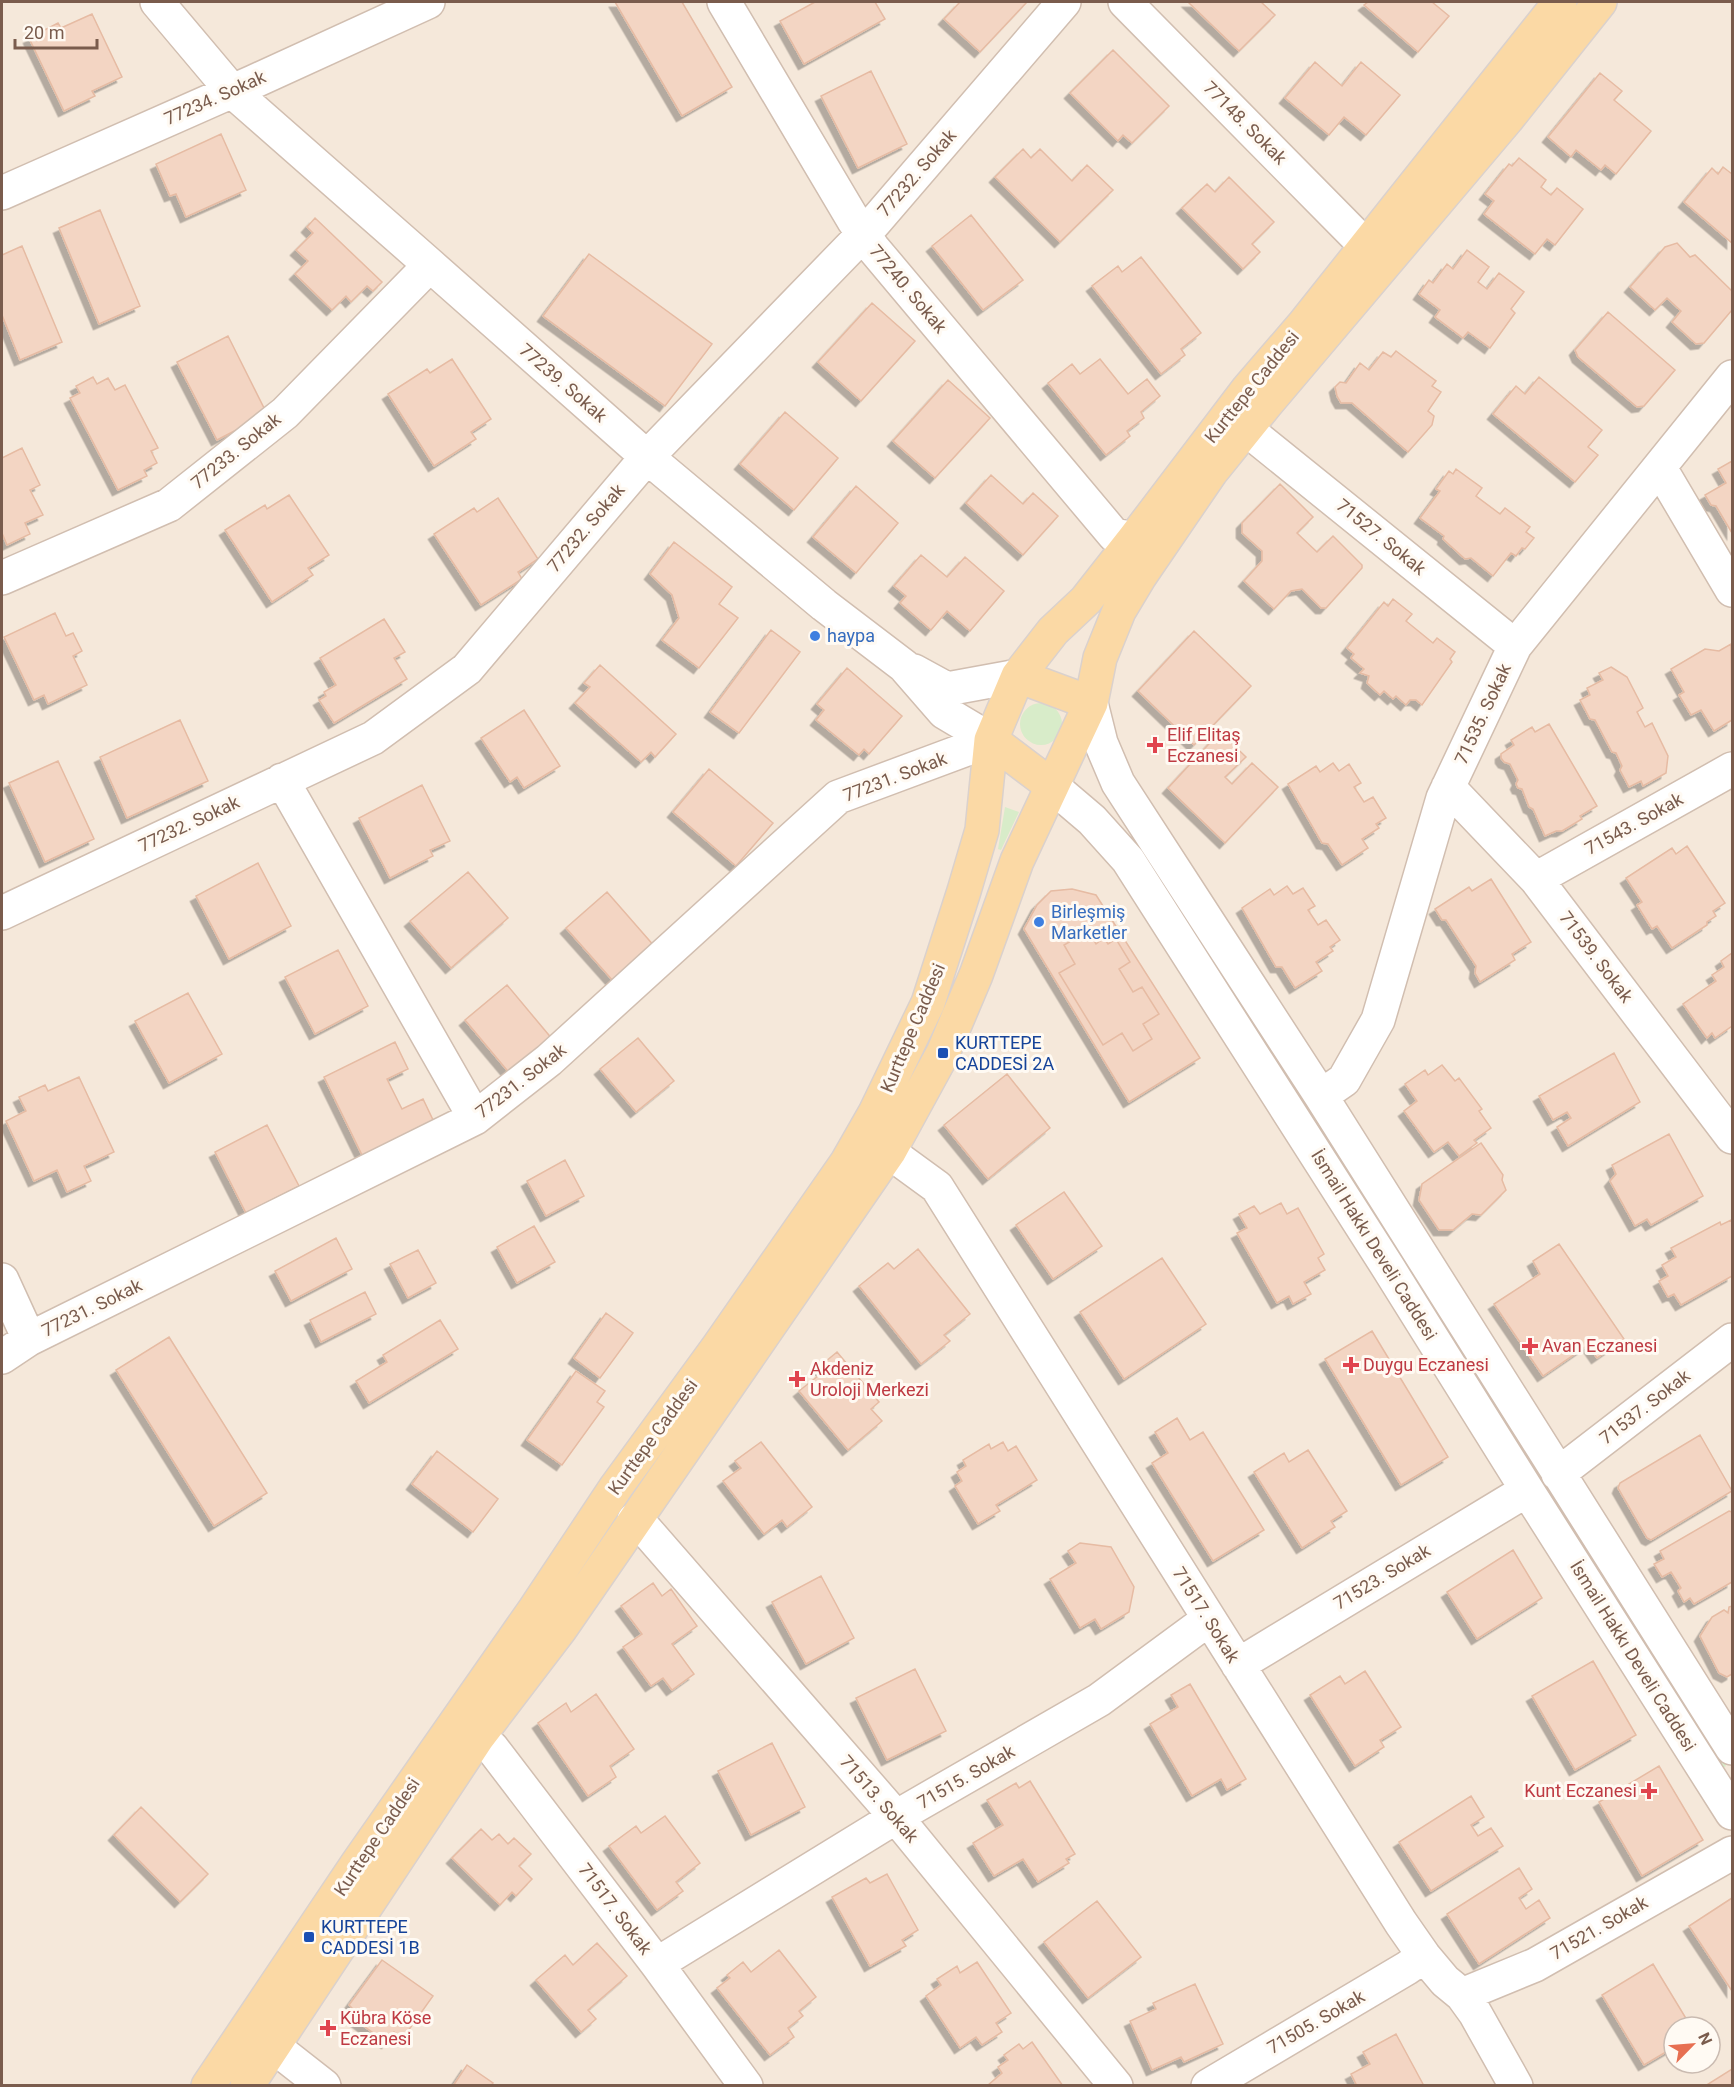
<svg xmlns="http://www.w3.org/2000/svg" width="1734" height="2087" viewBox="0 0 1734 2087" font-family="Roboto,sans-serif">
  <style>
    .residential { fill: #f5e8da; fill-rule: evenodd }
    .green { fill: #d8ecc9 }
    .building { fill: #f3d5c3; stroke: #e6bba3; stroke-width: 1.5; filter: url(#shadow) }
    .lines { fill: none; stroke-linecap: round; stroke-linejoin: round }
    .minor-casing { stroke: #d1beb0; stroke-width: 36 }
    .major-casing { stroke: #dad1cd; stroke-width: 36 }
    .minor { stroke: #fff; stroke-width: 33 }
    .major { stroke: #fbd9a5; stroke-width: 33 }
    .shop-dot { fill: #3f7fe0; stroke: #fffaf3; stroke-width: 2 }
    .health-dot { fill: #e0444e; stroke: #fffaf3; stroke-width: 2 }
    .transit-dot { fill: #1a4fb4; stroke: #fffaf3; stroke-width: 2 }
    .labels { text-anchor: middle; stroke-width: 6; stroke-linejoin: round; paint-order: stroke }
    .street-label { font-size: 18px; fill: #7a5c4d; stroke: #fffaf3 }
    .shop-label { font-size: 18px; fill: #366cbe; stroke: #fffaf3; text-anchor: start }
    .health-label { font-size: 18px; fill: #be3a42; stroke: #fffaf3; text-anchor: start }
    .transit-label { font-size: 18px; fill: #164399; stroke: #fffaf3; text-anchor: start }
  </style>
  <defs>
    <filter id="shadow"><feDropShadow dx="-5.5" dy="5.5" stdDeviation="0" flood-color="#0004"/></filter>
  </defs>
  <rect width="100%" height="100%" fill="#fdf6ec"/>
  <!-- residential -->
  <path class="residential" d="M2,2H1732V2085L2,2086ZM1674,2027H1710V2063H1674Z"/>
  <!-- green -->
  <path class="green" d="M1020 724a21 21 0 1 1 42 0a21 21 0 1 1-42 0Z
    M1005,807L1019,812L1001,850L998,849Z
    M1155,862L1253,1017L1246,1021L1149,866Z
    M1256,1023L1346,1164L1339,1168L1251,1026Z
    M1350,1172L1439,1311L1501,1413L1496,1417L1344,1176Z
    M1508,1421L1627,1606L1621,1609L1501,1425Z
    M1631,1613L1726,1766L1720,1770L1626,1617Z"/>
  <!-- building -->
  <path class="building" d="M615,2H682L732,87L682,116Z
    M815,2H875L885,19L804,64L780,21Z
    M960,2H1027L980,52L944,19Z
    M1188,2H1261L1275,15L1239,51Z
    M1368,2H1432L1449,16L1418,52L1364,5Z
    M92,14L122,77L92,91L95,96L64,111L29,38L58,23L61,28Z
    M1113,50L1169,106L1132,143L1123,135L1118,141L1070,93Z
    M1315,62L1342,86L1361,62L1400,95L1366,135L1344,117L1329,135L1285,98Z
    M871,71L907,144L858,168L821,96Z
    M1600,73L1622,91L1614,100L1651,131L1616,174L1605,165L1601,170L1576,150L1571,157L1548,137Z
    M221,134L246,190L186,217L176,194L170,196L156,164Z
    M1023,149L1031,158L1040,149L1072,181L1087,165L1113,190L1060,242L995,177Z
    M1519,158L1546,180L1541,187L1551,195L1557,188L1583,209L1555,245L1547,239L1535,254L1484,214L1494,201L1485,194L1509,164L1512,166Z
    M1723,167L1732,174V243L1684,202L1712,168L1718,174Z
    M1229,177L1274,222L1252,244L1260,252L1243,269L1182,208L1207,184L1215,192Z
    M100,210L140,306L99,324L59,228Z
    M971,215L1023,280L983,310L932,246Z
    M315,218L382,282L373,291L367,286L351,302L346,296L332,310L295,274L308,261L296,250L313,233L307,227Z
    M1677,243L1690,257L1695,255L1732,291V310L1704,343L1696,344L1672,322L1681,311L1667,298L1655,310L1630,287L1665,247Z
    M22,246L62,342L20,360L2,315V255Z
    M1467,250L1489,267L1478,282L1487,289L1499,273L1524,292L1511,309L1515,313L1490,348L1468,332L1463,338L1435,317L1440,310L1419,294L1429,280L1433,283L1447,264L1453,269Z
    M589,254L712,344L665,406L543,316Z
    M1141,257L1201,333L1181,349L1185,355L1161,374L1092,286L1118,266L1122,272Z
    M872,303L915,341L861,401L818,362Z
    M1608,312L1675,370L1644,406L1637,407L1578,357L1575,350Z
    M228,336L267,414L217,440L177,362Z
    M1396,351L1436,381L1432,386L1441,392L1428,411L1434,416L1432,425L1408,452L1352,403H1341L1337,396L1335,387L1340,382L1346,383L1360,363L1369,370L1383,352L1391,357Z
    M452,359L491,419L471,432L476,439L434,466L388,394L427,369L430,373Z
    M1100,359L1128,394L1147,379L1160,396L1141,412L1144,418L1127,431L1130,436L1106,455L1048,383L1072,364L1080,374Z
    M93,377L97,384L108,378L115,390L125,385L158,448L151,451L157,463L144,470L147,476L118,490L70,398L80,393L76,386Z
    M1539,377L1602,430L1588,447L1598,455L1575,482L1493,414L1516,386L1525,394Z
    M948,380L990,418L935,478L893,441Z
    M785,412L838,458L794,510L740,464Z
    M22,448L40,485L30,490L43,515L25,523L30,534L7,545L2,533V458Z
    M1732,461V533L1716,506L1711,505L1705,495L1726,483L1718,469Z
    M1456,469L1482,488L1476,496L1500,514L1505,508L1530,527L1526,532L1534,538L1525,549L1522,548L1516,556L1511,553L1493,576L1471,558L1465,559L1443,539L1444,536L1420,518L1440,491L1436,489L1449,471L1453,474Z
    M991,475L1023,504L1033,493L1058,516L1023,555L966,503Z
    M1280,484L1313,517L1297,533L1317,552L1333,536L1362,565V568L1326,608H1321L1302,589L1291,591L1274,609L1244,581L1262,561V551L1242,533V523Z
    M856,486L898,523L856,573L813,537Z
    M289,495L329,555L308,568L313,575L272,602L225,530L265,505L267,509Z
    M498,498L538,559L518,572L522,579L481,605L434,534L474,508L477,512Z
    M674,542L732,587L719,604L738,618L699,668L662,640L679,618L672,595L650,574Z
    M921,555L947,577L965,557L1004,591L970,631L947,611L931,630L900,603L906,596L894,586Z
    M1393,599L1412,614L1406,621L1433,643L1437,638L1455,652L1450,659L1452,662L1422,705L1416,700H1410L1406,705L1396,696L1393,699L1384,691L1380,695L1367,683L1369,676L1360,673L1364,669L1351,658L1354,654L1347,648L1384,602L1388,606Z
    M55,613L66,636L73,633L82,651L73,656L87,685L48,704L44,695L34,700L4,637Z
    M384,619L405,652L394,658L407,679L334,723L319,700L326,696L324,692L336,685L320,658Z
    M771,630L800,652L739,733L710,712Z
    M1194,631L1251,686L1194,745L1138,691Z
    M1731,644L1732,720L1714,731L1701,710L1691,715L1679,695L1684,692L1671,669L1705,649L1719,651Z
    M600,665L676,734L655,757L651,752L641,762L575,703L590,687L584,683Z
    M1611,667L1627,677L1643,708L1637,712L1645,727L1652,723L1668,756L1666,773L1643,786L1641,781L1629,787L1620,770L1622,766L1616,753L1612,752L1595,720L1590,719L1580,700L1590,695L1587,688L1603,680L1599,673Z
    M847,668L902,716L869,754L864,749L859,755L816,720L824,710L817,704Z
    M524,710L560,766L524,788L517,777L510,782L481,738Z
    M180,720L208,781L127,818L100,757Z
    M1549,724L1597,806L1580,816L1582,819L1562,831H1556L1545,836L1533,809L1529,807L1522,789L1518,788L1516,784L1518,780L1510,764L1504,762L1501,758V754L1514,745L1511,740L1532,727L1535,732Z
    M1220,732L1246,757L1225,777L1232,784L1252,763L1278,787L1225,843L1168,788Z
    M58,761L94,839L45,862L9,783Z
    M1333,763L1339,771L1349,764L1361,783L1354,787L1364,802L1373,797L1386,818L1376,824L1379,828L1362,839L1368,848L1342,865L1328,844L1322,843L1288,784L1316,766L1320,772Z
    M709,769L773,823L736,866L673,812Z
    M422,785L450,841L430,850L433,856L390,878L359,818Z
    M1687,846L1725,903L1713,911L1716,916L1707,922V925L1672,948L1657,926L1652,929L1637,905L1642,902L1626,878L1672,848L1676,854Z
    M258,863L291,926L229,959L196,896Z
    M468,872L508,918L451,968L410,921Z
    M1491,879L1531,942L1512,954L1515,960L1480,982L1475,973L1476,966L1446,920H1442L1435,909L1469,887L1472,891Z
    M1287,886L1293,894L1303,888L1315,906L1308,910L1318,925L1326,920L1340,940L1330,947L1333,951L1316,962L1322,971L1295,988L1282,967H1276L1242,908L1270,889L1274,895Z
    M1072,889L1096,895L1200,1058L1129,1102L1024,929L1037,905L1051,891Z
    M607,892L655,947L614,982L566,928Z
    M1088,931L1096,944L1104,938L1108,944L1116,939L1130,962L1119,969L1133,992L1142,987L1159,1014L1143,1024L1152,1039L1133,1051L1122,1033L1103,1045L1059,973L1075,964L1064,945Z
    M338,950L368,1006L315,1034L285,977Z
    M1732,953V1026L1715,1038L1712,1033L1707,1038L1683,1004L1716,981L1712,975L1724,967L1721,961Z
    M507,985L553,1040L511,1075L465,1020Z
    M188,993L222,1054L169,1083L135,1021Z
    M638,1038L674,1081L636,1112L600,1069Z
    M395,1042L408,1069L387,1079L402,1109L423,1099L434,1122L363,1157L324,1077Z
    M1614,1053L1640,1102L1568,1146L1557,1127L1571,1118L1567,1112L1553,1120L1539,1096Z
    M1442,1065L1455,1081L1459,1078L1482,1109L1479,1111L1491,1128L1474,1140L1477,1143L1459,1156L1448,1142L1434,1152L1404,1111L1417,1101L1405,1084L1425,1070L1428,1075Z
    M1007,1074L1050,1128L988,1179L944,1125Z
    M79,1077L114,1152L84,1166L91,1181L67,1192L57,1170L34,1181L6,1121L26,1111L19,1097L45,1085L48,1091Z
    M267,1125L299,1186L246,1213L215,1152Z
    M1669,1134L1703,1196L1651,1225L1647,1219L1635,1226L1610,1181L1616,1174L1612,1165Z
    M1481,1143L1503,1175L1502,1180L1506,1190L1481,1215L1472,1214L1453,1230H1439L1419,1200L1422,1184Z
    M565,1160L584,1196L546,1216L527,1181Z
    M1064,1192L1102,1246L1053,1279L1016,1225Z
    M1281,1203L1287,1214L1298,1208L1324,1254L1318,1258L1325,1270L1304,1282L1311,1294L1293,1304L1289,1296L1277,1303L1237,1233L1247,1228L1239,1214L1254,1206L1260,1214Z
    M1731,1220L1732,1223V1276L1681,1305L1674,1294L1668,1297L1659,1281L1668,1276L1662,1265L1676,1257L1671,1248L1720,1222L1721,1225Z
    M534,1226L555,1262L517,1283L497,1247Z
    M336,1238L352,1269L291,1301L275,1271Z
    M1559,1244L1624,1339L1597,1358L1588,1345L1543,1376L1494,1304L1540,1274L1533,1261Z
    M918,1249L970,1314L944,1335L950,1341L921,1364L859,1286L888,1263L894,1269Z
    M418,1250L436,1283L408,1298L390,1264Z
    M1162,1258L1206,1324L1124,1379L1080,1312Z
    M365,1292L376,1314L321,1342L310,1320Z
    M606,1313L633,1333L600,1378L574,1358Z
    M440,1320L458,1349L369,1403L356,1381L387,1362L383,1355Z
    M1372,1331L1448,1457L1401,1485L1325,1359Z
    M169,1337L267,1493L214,1526L116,1370Z
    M837,1352L879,1402L871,1409L882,1421L848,1450L799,1391L823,1372L819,1367Z
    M576,1371L605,1391L597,1402L604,1407L562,1465L527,1440Z
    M1177,1418L1190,1440L1203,1432L1264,1530L1213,1561L1152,1463L1168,1453L1155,1432Z
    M1700,1435L1732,1491L1651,1540L1647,1538L1618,1488L1620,1483Z
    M761,1442L812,1507L787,1527L782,1520L764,1534L723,1481L741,1468L735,1461Z
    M1003,1442L1008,1451L1016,1446L1037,1480L996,1505L1000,1511L978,1524L955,1486L962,1481L957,1472L966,1466L963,1460L989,1444L991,1449Z
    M1308,1450L1347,1511L1331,1521L1335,1527L1302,1548L1254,1472L1284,1453L1289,1462Z
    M437,1451L498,1499L473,1532L412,1484Z
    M1729,1511L1732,1512V1582L1694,1604L1690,1598L1684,1602L1678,1591L1681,1588L1671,1572L1662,1577L1654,1564L1664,1559L1660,1551Z
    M1080,1543L1111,1547L1134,1587L1129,1612L1101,1629L1095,1619L1080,1628L1050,1579L1076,1563L1068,1551Z
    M1513,1550L1542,1598L1477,1639L1447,1592Z
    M821,1576L854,1638L806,1664L772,1602Z
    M653,1583L662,1596L671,1589L697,1626L672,1644L694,1674L672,1690L663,1678L651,1686L623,1647L642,1634L621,1606Z
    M1732,1606V1674L1727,1677L1719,1673L1700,1636L1712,1617L1724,1610L1728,1613L1729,1607Z
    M1593,1661L1636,1735L1575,1770L1532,1696Z
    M915,1669L946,1731L887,1760L856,1698Z
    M1365,1671L1401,1727L1380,1740L1384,1747L1355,1766L1310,1695L1340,1676L1345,1684Z
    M1190,1684L1246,1779L1227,1790L1221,1779L1192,1796L1150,1724L1178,1707L1171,1695Z
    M596,1694L634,1749L610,1766L616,1777L588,1796L538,1723L566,1703L571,1712Z
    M772,1743L805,1807L751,1835L718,1771Z
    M1659,1766L1703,1840L1642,1876L1599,1802Z
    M1030,1781L1075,1854L1066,1859L1069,1863L1038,1882L1023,1859L994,1876L973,1843L1003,1825L987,1800L1016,1783L1019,1788Z
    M1471,1796L1484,1817L1471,1825L1478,1836L1491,1828L1503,1846L1431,1891L1399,1842Z
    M141,1807L208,1874L180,1902L114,1835Z
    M665,1816L700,1863L676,1882L683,1891L657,1910L609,1846L636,1826L641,1833Z
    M481,1829L492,1840L499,1834L508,1844L514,1838L531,1854L519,1866L532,1879L516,1896L512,1892L500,1905L452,1858Z
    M1519,1868L1532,1889L1519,1898L1526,1909L1539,1900L1550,1918L1479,1964L1447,1914Z
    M887,1874L918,1930L902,1940L906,1946L870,1966L832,1897L866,1878L870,1883Z
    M1732,1898V1991L1689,1926Z
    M1097,1901L1141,1957L1088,1998L1044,1942Z
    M597,1943L627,1976L588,2010L596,2019L581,2032L536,1980L565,1955L573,1965Z
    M779,1950L816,1997L799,2011L803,2016L788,2028L794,2037L770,2055L717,1988L730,1978L727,1975L743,1962L751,1972Z
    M382,1960L433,1996L403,2038L394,2032L387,2043L350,2016L354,2010L349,2005Z
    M977,1962L1011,2013L996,2023L1002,2032L982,2045L976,2037L960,2048L926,1996L941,1985L937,1979L957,1966L960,1973Z
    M1653,1964L1690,2025L1686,2027H1674V2034L1665,2039L1671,2049L1644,2065L1602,1995Z
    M1195,1984L1223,2044L1184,2062L1181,2057L1152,2070L1130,2021L1156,2009L1153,2003Z
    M1396,2034L1424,2086H1357L1351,2074L1370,2064L1363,2052Z
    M1032,2042L1063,2086H987L1002,2073L998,2067L1008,2060L1004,2055L1019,2044L1023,2049Z
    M467,2065L493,2083L491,2086H453Z
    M1732,2069V2086H1705Z"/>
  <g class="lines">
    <!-- minor casing -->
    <g class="minor-casing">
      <path id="minor" d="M157,2L232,91L430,265L647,457L824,605L904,666L944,712L991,740
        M724,2L854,221L873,248L1114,535L1134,539
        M1125,2L1355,235L1366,243
        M2,193L253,82L428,2
        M1246,429L1515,646
        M1660,468L1732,590
        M2,578L169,505L285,413L430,265
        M914,671L947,689L1018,676
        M1091,703L1101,743L1118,783L1321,1096L1732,1748
        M282,780L475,1118
        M1052,786L1092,820L1128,860L1389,1269L1527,1490L1732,1813
        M1448,787L1536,879L1732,1137
        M1536,879L1732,769
        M2,913L373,738L467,669L647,457L874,223L1064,2
        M1321,1096L1344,1080L1378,1020L1443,798L1515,646L1732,377
        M889,1152L937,1187L1401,1923L1424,1956L1445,1981L1462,1995L1475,2013L1516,2086
        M2,1280L29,1339
        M2,1357L29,1339L475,1118L549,1060L838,797L991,740
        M1558,1474L1732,1340
        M634,1520L645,1529L896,1817L1116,2086
        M1238,1665L1527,1490
        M478,1737L492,1748L657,1964L746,2086
        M657,1964L896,1817L1099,1700L1209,1619
        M1462,1995L1535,1965L1732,1853
        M273,2046L324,2086
        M1208,2086L1407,1968L1424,1956"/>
    </g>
    <!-- major casing -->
    <g class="major-casing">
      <path id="major" d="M1018,676L1091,703
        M991,740L1052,786
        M208,2086L357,1864L535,1609L616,1487L718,1347L847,1162L875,1113L928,1003L964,891L982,830L991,740L1018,676L1053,631L1086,600L1134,539L1248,389L1304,324L1560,2
        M247,2086L478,1737L561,1628L889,1152L943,1053L976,975L1017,861L1091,703L1100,658L1119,611L1140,576L1211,472L1266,404L1507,119L1600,2"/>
    </g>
    <!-- minor -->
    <use href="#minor" class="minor"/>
    <!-- major -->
    <use href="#major" class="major"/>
  </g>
  <!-- markers -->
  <g class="shop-dot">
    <circle cx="815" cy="636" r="6"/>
    <circle cx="1039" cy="922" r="6"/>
  </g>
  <g class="health-dot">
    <path d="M1152 736h6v6h6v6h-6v6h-6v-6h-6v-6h6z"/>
    <path d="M1527 1337h6v6h6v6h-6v6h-6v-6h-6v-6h6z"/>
    <path d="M1348 1356h6v6h6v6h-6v6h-6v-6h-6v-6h6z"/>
    <path d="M794 1370h6v6h6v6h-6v6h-6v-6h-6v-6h6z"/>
    <path d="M1646 1782h6v6h6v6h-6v6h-6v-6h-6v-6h6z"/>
    <path d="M325 2019h6v6h6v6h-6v6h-6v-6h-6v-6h6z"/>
  </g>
  <g class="transit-dot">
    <rect x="937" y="1047" width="12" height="12" rx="3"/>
    <rect x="303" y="1931" width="12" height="12" rx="3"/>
  </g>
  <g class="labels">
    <!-- street labels -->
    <g class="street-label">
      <text transform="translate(215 98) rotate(-24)" y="6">77234. Sokak</text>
      <text transform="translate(1245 123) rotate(45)" y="6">77148. Sokak</text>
      <text transform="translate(917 173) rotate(-49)" y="6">77232. Sokak</text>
      <text transform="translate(908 289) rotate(50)" y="6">77240. Sokak</text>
      <text transform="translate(563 383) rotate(41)" y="6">77239. Sokak</text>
      <text transform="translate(1252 387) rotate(-51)" y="6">Kurttepe Caddesi</text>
      <text transform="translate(236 451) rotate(-39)" y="6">77233. Sokak</text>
      <text transform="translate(586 528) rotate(-50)" y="6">77232. Sokak</text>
      <text transform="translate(1381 537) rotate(39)" y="6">71527. Sokak</text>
      <text transform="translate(1483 714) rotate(-65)" y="6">71535. Sokak</text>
      <text transform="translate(895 777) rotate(-21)" y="6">77231. Sokak</text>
      <text transform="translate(189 824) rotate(-25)" y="6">77232. Sokak</text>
      <text transform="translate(1634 824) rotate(-29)" y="6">71543. Sokak</text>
      <text transform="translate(1596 957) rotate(53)" y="6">71539. Sokak</text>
      <text transform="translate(913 1028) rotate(-67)" y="6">Kurttepe Caddesi</text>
      <text transform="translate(521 1081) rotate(-38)" y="6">77231. Sokak</text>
      <text transform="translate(1374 1245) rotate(58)" y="6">İsmail Hakkı Develi Caddesi</text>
      <text transform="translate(92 1308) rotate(-26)" y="6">77231. Sokak</text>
      <text transform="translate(1645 1407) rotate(-38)" y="6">71537. Sokak</text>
      <text transform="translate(653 1437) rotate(-54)" y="6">Kurttepe Caddesi</text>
      <text transform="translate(1382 1577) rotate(-31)" y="6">71523. Sokak</text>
      <text transform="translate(1206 1615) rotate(58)" y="6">71517. Sokak</text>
      <text transform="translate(1633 1656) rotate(58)" y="6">İsmail Hakkı Develi Caddesi</text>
      <text transform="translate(966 1777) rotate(-30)" y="6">71515. Sokak</text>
      <text transform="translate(879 1799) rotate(49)" y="6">71513. Sokak</text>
      <text transform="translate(377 1837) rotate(-56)" y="6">Kurttepe Caddesi</text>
      <text transform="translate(615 1909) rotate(53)" y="6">71517. Sokak</text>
      <text transform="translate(1599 1928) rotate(-30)" y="6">71521. Sokak</text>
      <text transform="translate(1316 2022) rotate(-30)" y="6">71505. Sokak</text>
    </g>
    <!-- shop labels -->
    <g class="shop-label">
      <text x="827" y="642">haypa</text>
      <text x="1051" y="918">Birleşmiş<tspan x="1051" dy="21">Marketler</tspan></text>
    </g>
    <!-- health labels -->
    <g class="health-label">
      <text x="1167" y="741">Elif Elitaş<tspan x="1167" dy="21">Eczanesi</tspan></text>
      <text x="1542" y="1352">Avan Eczanesi</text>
      <text x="1363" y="1371">Duygu Eczanesi</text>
      <text x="810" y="1375">Akdeniz<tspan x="810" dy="21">Uroloji Merkezi</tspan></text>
      <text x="1637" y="1797" text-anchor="end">Kunt Eczanesi</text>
      <text x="340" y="2024">Kübra Köse<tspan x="340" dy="21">Eczanesi</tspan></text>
    </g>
    <!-- transit labels -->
    <g class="transit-label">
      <text x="955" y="1049">KURTTEPE<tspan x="955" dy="21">CADDESİ 2A</tspan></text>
      <text x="321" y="1933">KURTTEPE<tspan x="321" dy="21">CADDESİ 1B</tspan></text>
    </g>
  </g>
  <!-- border -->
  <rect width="1734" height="2087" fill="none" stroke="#7a5c4d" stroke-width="6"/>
  <!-- north arrow -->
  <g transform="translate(1692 2045) rotate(65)"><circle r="28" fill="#fffaf3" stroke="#cabbb1" stroke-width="1.5"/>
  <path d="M0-4.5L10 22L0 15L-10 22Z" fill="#e76f51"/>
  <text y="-9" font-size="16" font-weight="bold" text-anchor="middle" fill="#7a5c4d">N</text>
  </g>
  <!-- scale -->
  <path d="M15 39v9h82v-9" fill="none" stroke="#7a5c4d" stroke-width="3"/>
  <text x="24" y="39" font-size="18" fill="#7a5c4d" stroke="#fffaf3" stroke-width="4.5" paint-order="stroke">20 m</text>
</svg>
